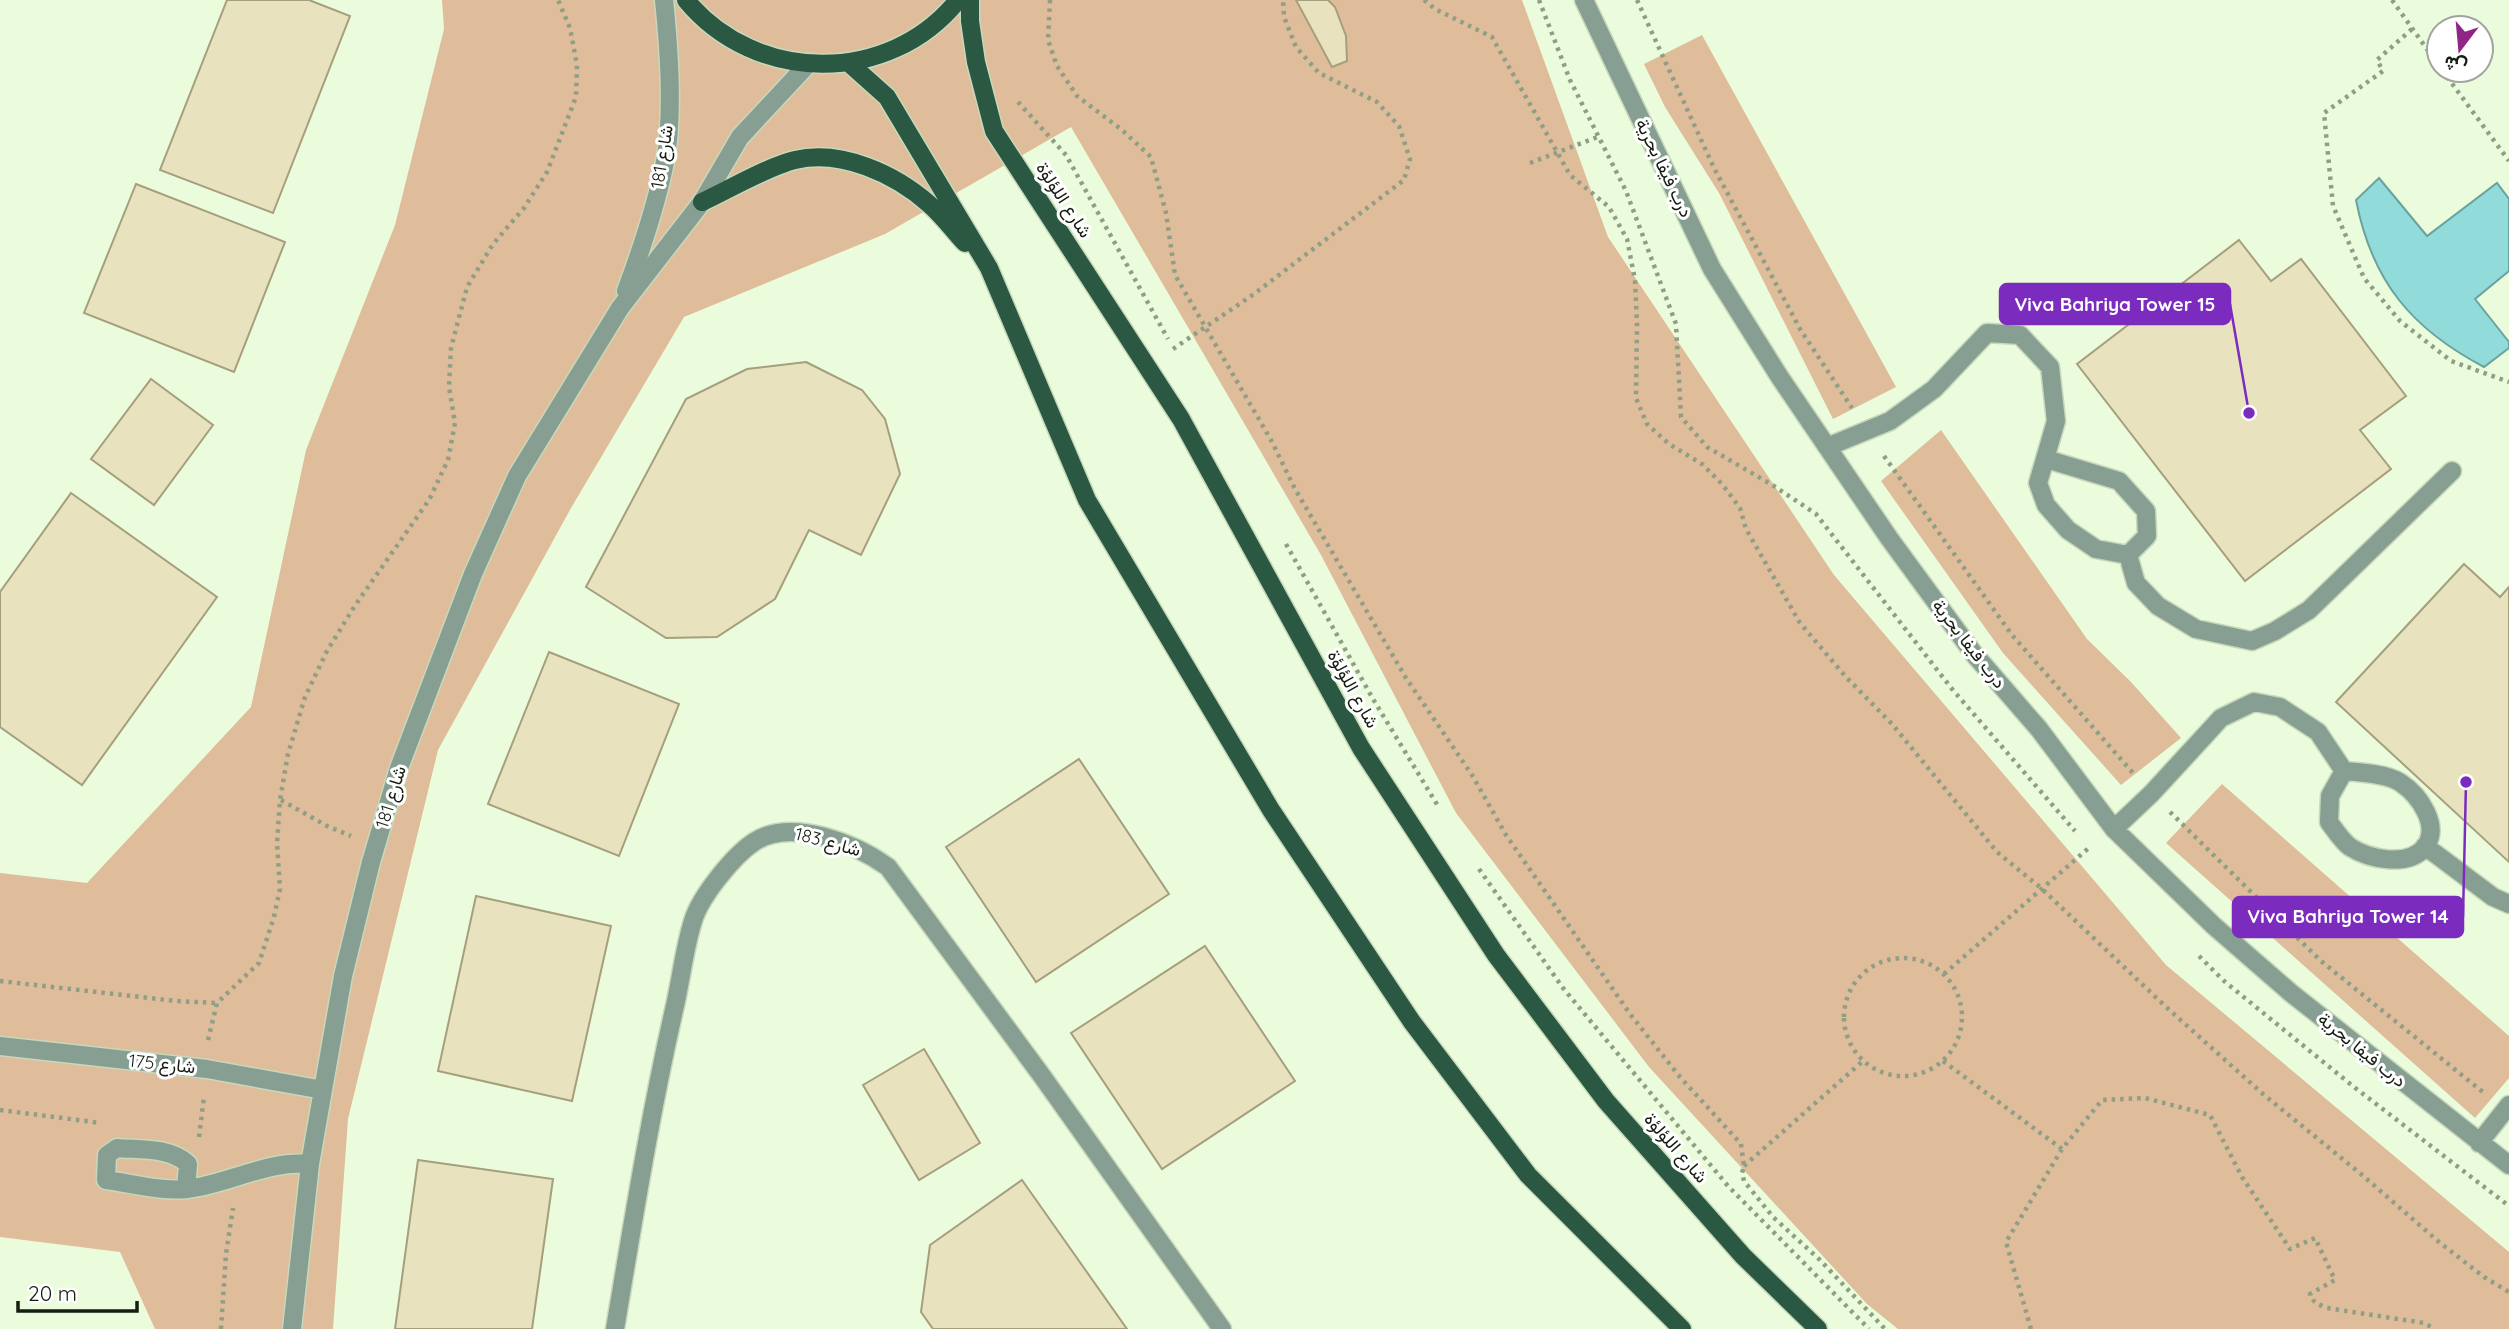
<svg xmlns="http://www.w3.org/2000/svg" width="2509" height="1329" viewBox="0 0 2509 1329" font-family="Quicksand,Vazirmatn,sans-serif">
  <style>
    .green { fill: #dfbd9a }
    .water { fill: #91dcda; stroke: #6ca29e; stroke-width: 2 }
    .building { fill: #e8e2be; stroke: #a59f7e; stroke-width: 2 }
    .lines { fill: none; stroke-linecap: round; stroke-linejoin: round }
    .minor-casing { stroke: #c8d8bb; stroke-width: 21 }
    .major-casing { stroke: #c8d8bb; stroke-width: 21 }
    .path { stroke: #919e86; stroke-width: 4.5; stroke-dasharray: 3.5 5; stroke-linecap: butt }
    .minor { stroke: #879f92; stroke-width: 18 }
    .major { stroke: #2a5843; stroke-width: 18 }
    .labels { text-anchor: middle; stroke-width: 6; stroke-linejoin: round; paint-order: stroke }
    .street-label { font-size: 18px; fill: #161c11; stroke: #fff }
    .leader { fill: none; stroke: #7b2cbf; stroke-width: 2.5 }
    .callout-dot { fill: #7b2cbf; stroke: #fff; stroke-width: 2.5 }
    .callout { fill: #7b2cbf; stroke: #7b2cbf; stroke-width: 2.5 }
    .callout-label { font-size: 19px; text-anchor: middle; font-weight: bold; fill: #fff }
  </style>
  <rect width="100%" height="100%" fill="#eafcdb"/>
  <!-- green -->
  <path class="green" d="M442,0H1522L1608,237L1834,575L2166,965L2509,1252V1329H1898L1867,1304L1649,1067L1456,813L1321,555L1071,127L885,234L684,317L571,508L438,750L348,1119L333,1329H155L120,1252L0,1237V873L87,883L251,707L306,450L395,225L444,29Z
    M1702,35L1896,387L1833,419L1719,193L1665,107L1644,64Z
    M1941,430L2087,639L2131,682L2181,738L2121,785L2003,653L1881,481Z
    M2222,784L2509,1036V1078L2475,1118L2166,843Z"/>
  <!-- water -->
  <path class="water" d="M2379,178L2427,236L2497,183L2509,199V271L2475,299L2509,342V348L2484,367C2412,329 2372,282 2356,200Z"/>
  <!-- building -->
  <path class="building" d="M227,0H309L350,16L273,213L160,170Z
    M1296,0H1328L1335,7L1346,36L1347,61L1332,67Z
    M136,184L285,242L234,372L84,313Z
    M2239,240L2271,281L2301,259L2406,396L2360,430L2391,469L2245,581L2077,364Z
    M806,362L862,390L885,419L900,474L861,555L809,530L775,599L717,637L666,638L586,587L686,399L747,369Z
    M151,379L213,425L154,505L91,459Z
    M71,493L217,597L82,785L0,727V592Z
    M2464,564L2500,597L2509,587V862L2336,702Z
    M549,652L679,704L619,856L488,804Z
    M1079,759L1169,894L1036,982L946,847Z
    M476,896L611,926L572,1101L438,1071Z
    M1205,946L1295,1081L1162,1169L1071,1033Z
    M924,1049L980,1143L919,1180L863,1085Z
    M418,1160L553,1179L532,1329H395Z
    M1022,1180L1127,1329H933L921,1312L930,1245Z"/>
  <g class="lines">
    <!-- minor casing -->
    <g class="minor-casing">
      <path id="minor" d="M1584,0L1712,269L1779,376L1889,538L1974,654L2039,729L2114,829L2214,926L2291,993L2509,1165
        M626,291C642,248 656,206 665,162C674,114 669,48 664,0
        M1827,447L1890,421L1934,389L1987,333L2020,335L2050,367L2056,421L2038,483L2046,505L2068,530L2096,549L2128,555L2147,536L2146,511L2119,481L2046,459
        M2128,555L2136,583L2158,606L2196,629L2252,641L2275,631L2309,610L2452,471
        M2344,771C2359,772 2389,774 2401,783C2419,795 2441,826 2425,847C2408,868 2369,859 2350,847C2342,841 2335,830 2329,822L2330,796Z
        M2114,829L2152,793L2221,718L2254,702L2280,707L2318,732L2344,771
        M2425,846L2493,897L2509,904
        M0,1046L207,1069L323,1090
        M2479,1143L2509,1105
        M186,1189L188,1164C170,1147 140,1150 117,1148L107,1155L106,1180C130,1183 164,1192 187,1189C229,1184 267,1160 310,1164
        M292,1329L310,1164L343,976L371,862L399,768L473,574L517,476L620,308L702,202L740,137L807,65
        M615,1329C633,1222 650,1115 674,1010C681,981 684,949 693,921C700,897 733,856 754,842C791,817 856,844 888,867L1042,1076L1222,1329"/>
    </g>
    <!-- major casing -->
    <g class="major-casing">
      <path id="major" d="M686,0C755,84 889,86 958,0
        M970,0V21L976,62L994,131L1181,419L1361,748L1496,955L1606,1101L1743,1256L1818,1329
        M849,63L887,97L989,268L1087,500L1271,810L1412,1022L1528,1175L1682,1329
        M702,202C728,190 769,166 795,160C841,149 895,174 929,204C942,215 953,230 965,243"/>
    </g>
    <!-- path -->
    <path class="path" d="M1050,0L1048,40L1057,66L1077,96L1122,130L1151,157L1166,213L1175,275L1271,440L1295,489L1406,678L1472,775L1506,835L1630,1014L1680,1077L1741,1144L1744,1166L1742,1173L1744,1181L1773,1217L1820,1260L1885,1329
      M1424,0L1435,9L1492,37L1570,175L1609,207L1627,239L1635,280L1637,324L1636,398L1647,424L1669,444L1702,464L1722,484L1740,508L1746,529L1800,623L1846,677L1892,724L1997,852L2041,888L2165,1006L2263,1094L2361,1174L2439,1242L2484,1277L2509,1292
      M1539,0L1570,80L1626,191L1676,324L1681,417L1707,447L1774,486L1816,514L1952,689L2075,831
      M1637,0L1714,168L1800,329L1852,408
      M2392,0L2439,66
      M2412,29L2377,60L2383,71L2324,113L2333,206L2364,278L2400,321L2451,361L2509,382
      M2442,70L2509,161
      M1018,102L1066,155L1168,339
      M1530,163L1600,136
      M1173,349L1254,294L1404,180L1410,159L1399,126L1377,102L1319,73L1296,47L1284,17L1283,0
      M1884,456L2012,635L2133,773
      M1286,544L1373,699L1438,806
      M281,800L327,826L351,836
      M2170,812L2321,961L2484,1093
      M1479,869L1563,988L1728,1186L1869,1329
      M2199,956L2224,981L2354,1087L2509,1206
      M1844 1017a59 59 0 1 1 118 0a59 59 0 1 1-118 0Z
      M1944,974L2091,846
      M0,981L176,1001L217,1003
      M208,1040L217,1003L259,963L274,917L280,889L277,843L280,800L288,754L305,697L327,651L354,607L429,500L448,460L455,423L449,387L451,348L467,287L493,244L524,208L547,172L576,97L577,65L570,28L558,0
      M1943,1061L2062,1149
      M0,1110L101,1123
      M199,1137L204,1097
      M1744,1166L1863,1061
      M221,1329L226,1254L233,1208
      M2031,1329L2006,1242L2062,1149L2102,1100L2145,1098L2210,1115L2242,1177L2290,1249L2315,1238L2335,1280L2310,1294C2313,1303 2318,1304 2327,1308L2424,1323L2435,1329"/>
    <!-- minor -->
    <use href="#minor" class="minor"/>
    <!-- major -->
    <use href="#major" class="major"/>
  </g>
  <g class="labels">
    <!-- street labels -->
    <g class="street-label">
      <text transform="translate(662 157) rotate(-81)" y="6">شارع 181</text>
      <text transform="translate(1664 168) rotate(64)" y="6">درب فيفا بحرية</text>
      <text transform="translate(1064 200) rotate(57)" y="6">شارع اللؤلؤة</text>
      <text transform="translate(1969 644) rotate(52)" y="6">درب فيفا بحرية</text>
      <text transform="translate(1353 689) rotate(61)" y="6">شارع اللؤلؤة</text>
      <text transform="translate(391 797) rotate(-73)" y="6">شارع 181</text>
      <text transform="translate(828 842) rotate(15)" y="6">شارع 183</text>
      <text transform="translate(2362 1050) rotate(39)" y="6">درب فيفا بحرية</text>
      <text transform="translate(162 1064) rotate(6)" y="6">شارع 175</text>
      <text transform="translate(1676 1148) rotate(49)" y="6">شارع اللؤلؤة</text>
    </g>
  </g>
  <!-- callouts -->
  <path class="leader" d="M2249 413L2230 304M2466 782L2463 917"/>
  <g class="callout-dot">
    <circle cx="2249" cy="413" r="7"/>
    <circle cx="2466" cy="782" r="7"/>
  </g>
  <g class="callout">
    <rect x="2000" y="284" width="230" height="40" rx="7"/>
    <rect x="2233" y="897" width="230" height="40" rx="7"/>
  </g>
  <g class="callout-label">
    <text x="2115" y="311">Viva Bahriya Tower 15</text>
    <text x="2348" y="923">Viva Bahriya Tower 14</text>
  </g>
  <!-- north arrow -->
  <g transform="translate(2460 49) rotate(196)"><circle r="33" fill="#ffffff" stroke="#a2a4a0" stroke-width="2"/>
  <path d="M0-5L12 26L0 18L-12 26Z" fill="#912587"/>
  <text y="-10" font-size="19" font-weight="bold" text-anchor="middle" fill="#161c11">ش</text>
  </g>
  <!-- scale -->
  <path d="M18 1301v10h119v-10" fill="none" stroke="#161c11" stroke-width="3.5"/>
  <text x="28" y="1301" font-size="21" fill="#161c11" stroke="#ffffff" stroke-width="5" paint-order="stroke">20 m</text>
</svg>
